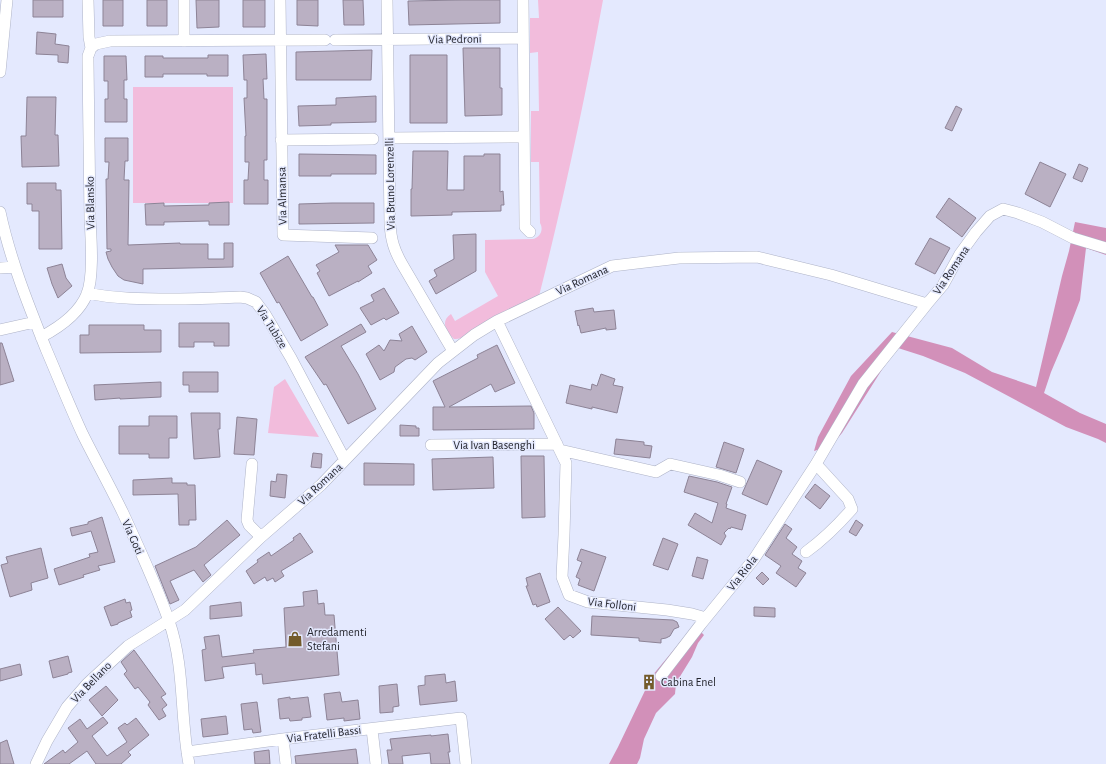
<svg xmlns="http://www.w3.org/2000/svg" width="1106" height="764" viewBox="0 0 1106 764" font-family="'Alegreya Sans',sans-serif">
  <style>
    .green { fill: #f2bcdc }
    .forest { fill: #d290b9 }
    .building { fill: #bab0c3; stroke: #8d8396 }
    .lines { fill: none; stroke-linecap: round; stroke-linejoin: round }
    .minor-casing { stroke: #aeb3c7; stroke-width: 12 }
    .minor { stroke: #fff; stroke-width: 11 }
    .labels { text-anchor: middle; stroke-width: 3; stroke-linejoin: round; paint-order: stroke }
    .street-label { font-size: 12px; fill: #25262e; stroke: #e4e9fe }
    .poi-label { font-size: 12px; fill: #25262e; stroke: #e4e9fe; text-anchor: start }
  </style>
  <rect width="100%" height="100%" fill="#e4e9fe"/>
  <!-- green -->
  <path class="green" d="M538,0H603C585,99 564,198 539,296C517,305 495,315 475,329C469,333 462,340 454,339C446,332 440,321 451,314L455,321L498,296L485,272V240L533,239C540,237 544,230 540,223L539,162H531V111H539L538,52L530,53V18H539Z
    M133,87H233V203H133Z
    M285,379L319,437L268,433L274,387Z"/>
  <!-- forest -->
  <path class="forest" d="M1075,222L1106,228V255L1086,248L1080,300L1065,339L1051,372L1044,393L1080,413L1106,424V443L1098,439L1066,427L965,373L923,356L898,348L883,368L842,433L831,446L814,451L818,437L851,376L892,332L952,348L992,372L1036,387L1062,276L1069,251Z
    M695,626L704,635L698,643L692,657L676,683L675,694L656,713L644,739L640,758L637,764H609L618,747L652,676L686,635Z"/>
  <!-- building -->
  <path class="building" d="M33,0H63V17H33Z
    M103,0H123V26H103Z
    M147,0H167V26H147Z
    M196,0H219V27L197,28Z
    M243,0H265V27H243Z
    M297,0H318V26L297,25Z
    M343,0H363L364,25H344Z
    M461,0H500V23L409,25L408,1Z
    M37,32L56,34L55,44L69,46L68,63L58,62V55L36,54Z
    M463,48H500V88H502V115L465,116Z
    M372,50L371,80H296V52Z
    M266,54L267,79H263L264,99H267V160H264V180H268V204H244V180H248L249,162H245V136H246L244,98H247V80H244L243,55Z
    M208,55H228V76H207V74H163V77H145V56H163V58H208Z
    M410,55H447V123H410Z
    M104,56H126L127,80H124V99H127V122H105V99H108V81H104Z
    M376,96V122L331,123V125L299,126L298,106L336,105V98Z
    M27,97H56L55,135H58L59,166L22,167L21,136H26Z
    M956,106L962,109L952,131L945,128Z
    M105,138H128V161H125L124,180H129L128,245L180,243V244H208V259H224V243H233V267L143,269V284L124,280L118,276L112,267L108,259L106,252L111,251V249H107L106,179H108L109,162H105Z
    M413,151H448L447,190H464V156H484V154H500V192L503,191L504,205H501V211L452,212V215L411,216V189H412Z
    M299,154L376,155V174H331V176H299Z
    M1040,162L1066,174L1050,207L1025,194Z
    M1079,164L1088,168L1082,182L1073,178Z
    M27,183H56V190H61L62,249H39V211H32V204H27Z
    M949,198L976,218L962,237L936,217Z
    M229,202V225H209V221L164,222V225H146L145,204L164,203V206L209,205V203Z
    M332,203H374V223L299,224V204Z
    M476,234V271L436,294L429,281L437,276L434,270L454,259L453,235Z
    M930,238L950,248L935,274L915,264Z
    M335,245H368L377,260L368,266L372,273L358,282V281L329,296L317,273L320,271L316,265L339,252Z
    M288,256L312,297H313L328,325L301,341L279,302L277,303L260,273Z
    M62,264L66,278L72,286L58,298L52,284L47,268Z
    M384,288L399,313L386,320L384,318L371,325L360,308L374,301L371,295Z
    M593,308L594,312L614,310L616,329L606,330V328L581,333L579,325L578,326L575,311Z
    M179,323H229V346H214V342H194V347H179Z
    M361,324L366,332L341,346L358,374L376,409L348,424L326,384L324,385L305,357Z
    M89,325H144V330H161V352L80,353V335H89Z
    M412,326L427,352L415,360L412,358L406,359L395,367L394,372L380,380L366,354L379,345L384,351L390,340L402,341L399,334Z
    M0,343H2L14,381L0,385Z
    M497,345L515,383L495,392L491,384L449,407L531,406L534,413V429L433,430V407H445L433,381L478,358L477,355Z
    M183,372H218V392H189V385H183Z
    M601,374L615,379L613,385L623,387L617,413L592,407V409L566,403L570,385L591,390L592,384L597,386Z
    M161,382V397L120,399V398L95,400L94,385Z
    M191,413H220V429H218L220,457L194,459Z
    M149,416H177V438H169V458H149V454H119V426H149Z
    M237,417L257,419L254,455L234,454Z
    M400,425L416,426V428H419V436H400Z
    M616,439L644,442V445L652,446L650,458L614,454Z
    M724,442L744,449L736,473L716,467Z
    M313,453L322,454L321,468L311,467Z
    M521,456H544L545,517L522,518Z
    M493,457L494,488L433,490L432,459Z
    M757,460L782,471L767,505L742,494Z
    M364,463L414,464V485H364Z
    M277,474L287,475L285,498L270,496L271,481L276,482Z
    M689,476L717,482L732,487L726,504H727L726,508L746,515L742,530L731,527L730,529L729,528L724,533L726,536L721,545L688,525L695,513L712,523L718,503L684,492Z
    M172,478V483H187V485H195L196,520H189V525H179L178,494L133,495V480Z
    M815,484L830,496L820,509L805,497Z
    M102,517L115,562L98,566L100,570L83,575L84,577L59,585L54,569L90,557L89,554L98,552L91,531L72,536L70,528L88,524V522Z
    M227,520L240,535L204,565L211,575L203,582L194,570L170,581L179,600L170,604L155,566L196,547Z
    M856,520L863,525L856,536L849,532Z
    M785,524L792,529L786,538L797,547L792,554L802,561L798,568L806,573L796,587L776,573L781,566L765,555Z
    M300,533L313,552L281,571L284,576L275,582L273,578L267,581L265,577L254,584L246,571L258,562L257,560L269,552L271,556L294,540L293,538Z
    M663,538L678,544L668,570L653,565Z
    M41,548L48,578L31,583L32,590L10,597L1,565L8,563L6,557Z
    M581,549L606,557L594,591L578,585L580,579L576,577L582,562L577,560Z
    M697,557L708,560L703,579L692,576Z
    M762,572L769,579L763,585L756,578Z
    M540,573L550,602L537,607L536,604L533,605L526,586H528L526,578Z
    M317,590L318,604L324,603L325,615H334L339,675L263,684L262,674L256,675L255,663L222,667L224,678L205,681L202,650L206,649L204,637L219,635L222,657L254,653L253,650L286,647L284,608L304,606L303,592Z
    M125,599L126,603L130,602L132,610L130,611L132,617L118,623V624L111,626L104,607Z
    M241,602L242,616L210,619V606Z
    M558,607L581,631L573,638L570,635L564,640L545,619Z
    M754,607L775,608V617L754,616Z
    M592,616L673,620L677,622L679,627L674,629L670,636L666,638L661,639V643L639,641V638L591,635Z
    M134,650L166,694L161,697L167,705L162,709L166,716L159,720L148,705L150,702L138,687L135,689L124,674L127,671L121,662Z
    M68,656L72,672L68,673V674L53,678L49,661Z
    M20,664L22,675L0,681V669Z
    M445,674L446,683L455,681L457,701L420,705L418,686L425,685V676Z
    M397,684L399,706L393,707V712L380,713L379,686Z
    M106,686L118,700L102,716L89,700Z
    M340,692L342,702L358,700L360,719L344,721V718L327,720L324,694Z
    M290,697V699L308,697L311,717L302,718V720L290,721L289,718L280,719L278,699Z
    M257,702L261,732L253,733L252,729L244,730L241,704Z
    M226,716L228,734L203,737L201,719Z
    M103,717L108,723L92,736L107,756L127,742L118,728L125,723L127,725L136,718L149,735L128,752L131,755L121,764H96L87,751L69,764H44L63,750L65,753L78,742L68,728L80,719L87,729Z
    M448,734L450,752H448L450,764H431L430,753L402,756L403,764H389L387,750H392L390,739L431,735V736Z
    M7,740L14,764H0V743Z
    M356,749L358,764H296L295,756Z
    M269,750L270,764H255L254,752Z"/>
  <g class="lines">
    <!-- minor casing -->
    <g class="minor-casing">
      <path id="minor" d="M184,0V41
        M280,0L283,235L372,238
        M387,0L390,224C391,240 394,250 402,264L453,351
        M523,0L525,223V227L530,232
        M335,40L523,38
        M91,48L96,44L110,41L325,40
        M0,72L7,0
        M389,138L524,137
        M281,140L373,139
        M0,212C10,259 28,304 46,349C58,377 70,407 83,435C96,461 110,486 123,513C139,548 156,584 169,621C185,667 180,717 189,764
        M0,268L15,267
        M87,293C115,299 144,299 173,299C195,299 218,298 240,297L247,298L256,302L265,314L291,358L345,460
        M497,321L566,463L564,535L562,577L569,595L588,602L667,610L692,614L706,618
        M0,330L35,322
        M41,337C60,327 79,314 87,294C94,276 91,238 90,218C89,166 89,114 88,62V56L91,48L89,37L88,0
        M431,445L557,444
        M560,450L656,472L670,464L719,475L740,482
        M252,464L247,520L249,525L261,537
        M806,552C824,539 837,526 852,509L848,499L816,464
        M661,676L701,624L754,559L816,464L863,384L927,304
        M372,729L376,764
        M283,739L286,764
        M187,752L283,739L461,718L466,764
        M36,764L47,741L67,707L87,684L128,646L185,610L261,537L321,485L438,363L474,335L497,321L612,266L679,258L757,257L831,275L927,304L943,285L960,254L976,232L990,216L1003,209L1018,213L1042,222L1073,238L1106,248"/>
    </g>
    <!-- minor -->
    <use href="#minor" class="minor"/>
  </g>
  <!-- icons -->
  <defs>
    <g id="shop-bare" transform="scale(1.2)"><path d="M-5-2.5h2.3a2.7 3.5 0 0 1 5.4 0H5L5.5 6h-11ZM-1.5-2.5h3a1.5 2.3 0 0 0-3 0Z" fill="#735b2b" stroke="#e4e9fe" stroke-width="2.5" paint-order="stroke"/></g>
    <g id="building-bare" transform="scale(1.2)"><path d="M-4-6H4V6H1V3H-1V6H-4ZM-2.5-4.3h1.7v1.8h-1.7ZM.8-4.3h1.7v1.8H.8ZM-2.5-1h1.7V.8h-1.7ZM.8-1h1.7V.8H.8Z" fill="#735b2b" stroke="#e4e9fe" stroke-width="2.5" paint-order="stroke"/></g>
  </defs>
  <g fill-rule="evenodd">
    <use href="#shop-bare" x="295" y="639"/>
    <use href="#building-bare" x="649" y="682"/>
  </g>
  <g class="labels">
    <!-- street labels -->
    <g class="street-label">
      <text transform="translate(455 39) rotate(-1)" y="4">Via Pedroni</text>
      <text transform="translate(390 184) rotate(-91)" y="4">Via Bruno Lorenzelli</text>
      <text transform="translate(282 196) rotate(-91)" y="4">Via Almansa</text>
      <text transform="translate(90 203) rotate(-91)" y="4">Via Blansko</text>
      <text transform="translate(951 270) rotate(-56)" y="4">Via Romana</text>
      <text transform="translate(582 280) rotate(-25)" y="4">Via Romana</text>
      <text transform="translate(272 327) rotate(58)" y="4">Via Tubize</text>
      <text x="494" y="449">Via Ivan Basenghi</text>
      <text transform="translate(320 484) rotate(-43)" y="4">Via Romana</text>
      <text transform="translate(133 537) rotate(66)" y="4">Via Goti</text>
      <text transform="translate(742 573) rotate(-52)" y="4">Via Riola</text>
      <text transform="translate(612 604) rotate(7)" y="4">Via Folloni</text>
      <text transform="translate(91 682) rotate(-46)" y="4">Via Bellano</text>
      <text transform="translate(324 734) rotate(-7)" y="4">Via Fratelli Bassi</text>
    </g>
    <!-- poi labels -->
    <g class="poi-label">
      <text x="307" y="636">Arredamenti<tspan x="307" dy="14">Stefani</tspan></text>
      <text x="661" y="686">Cabina Enel</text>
    </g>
  </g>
</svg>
